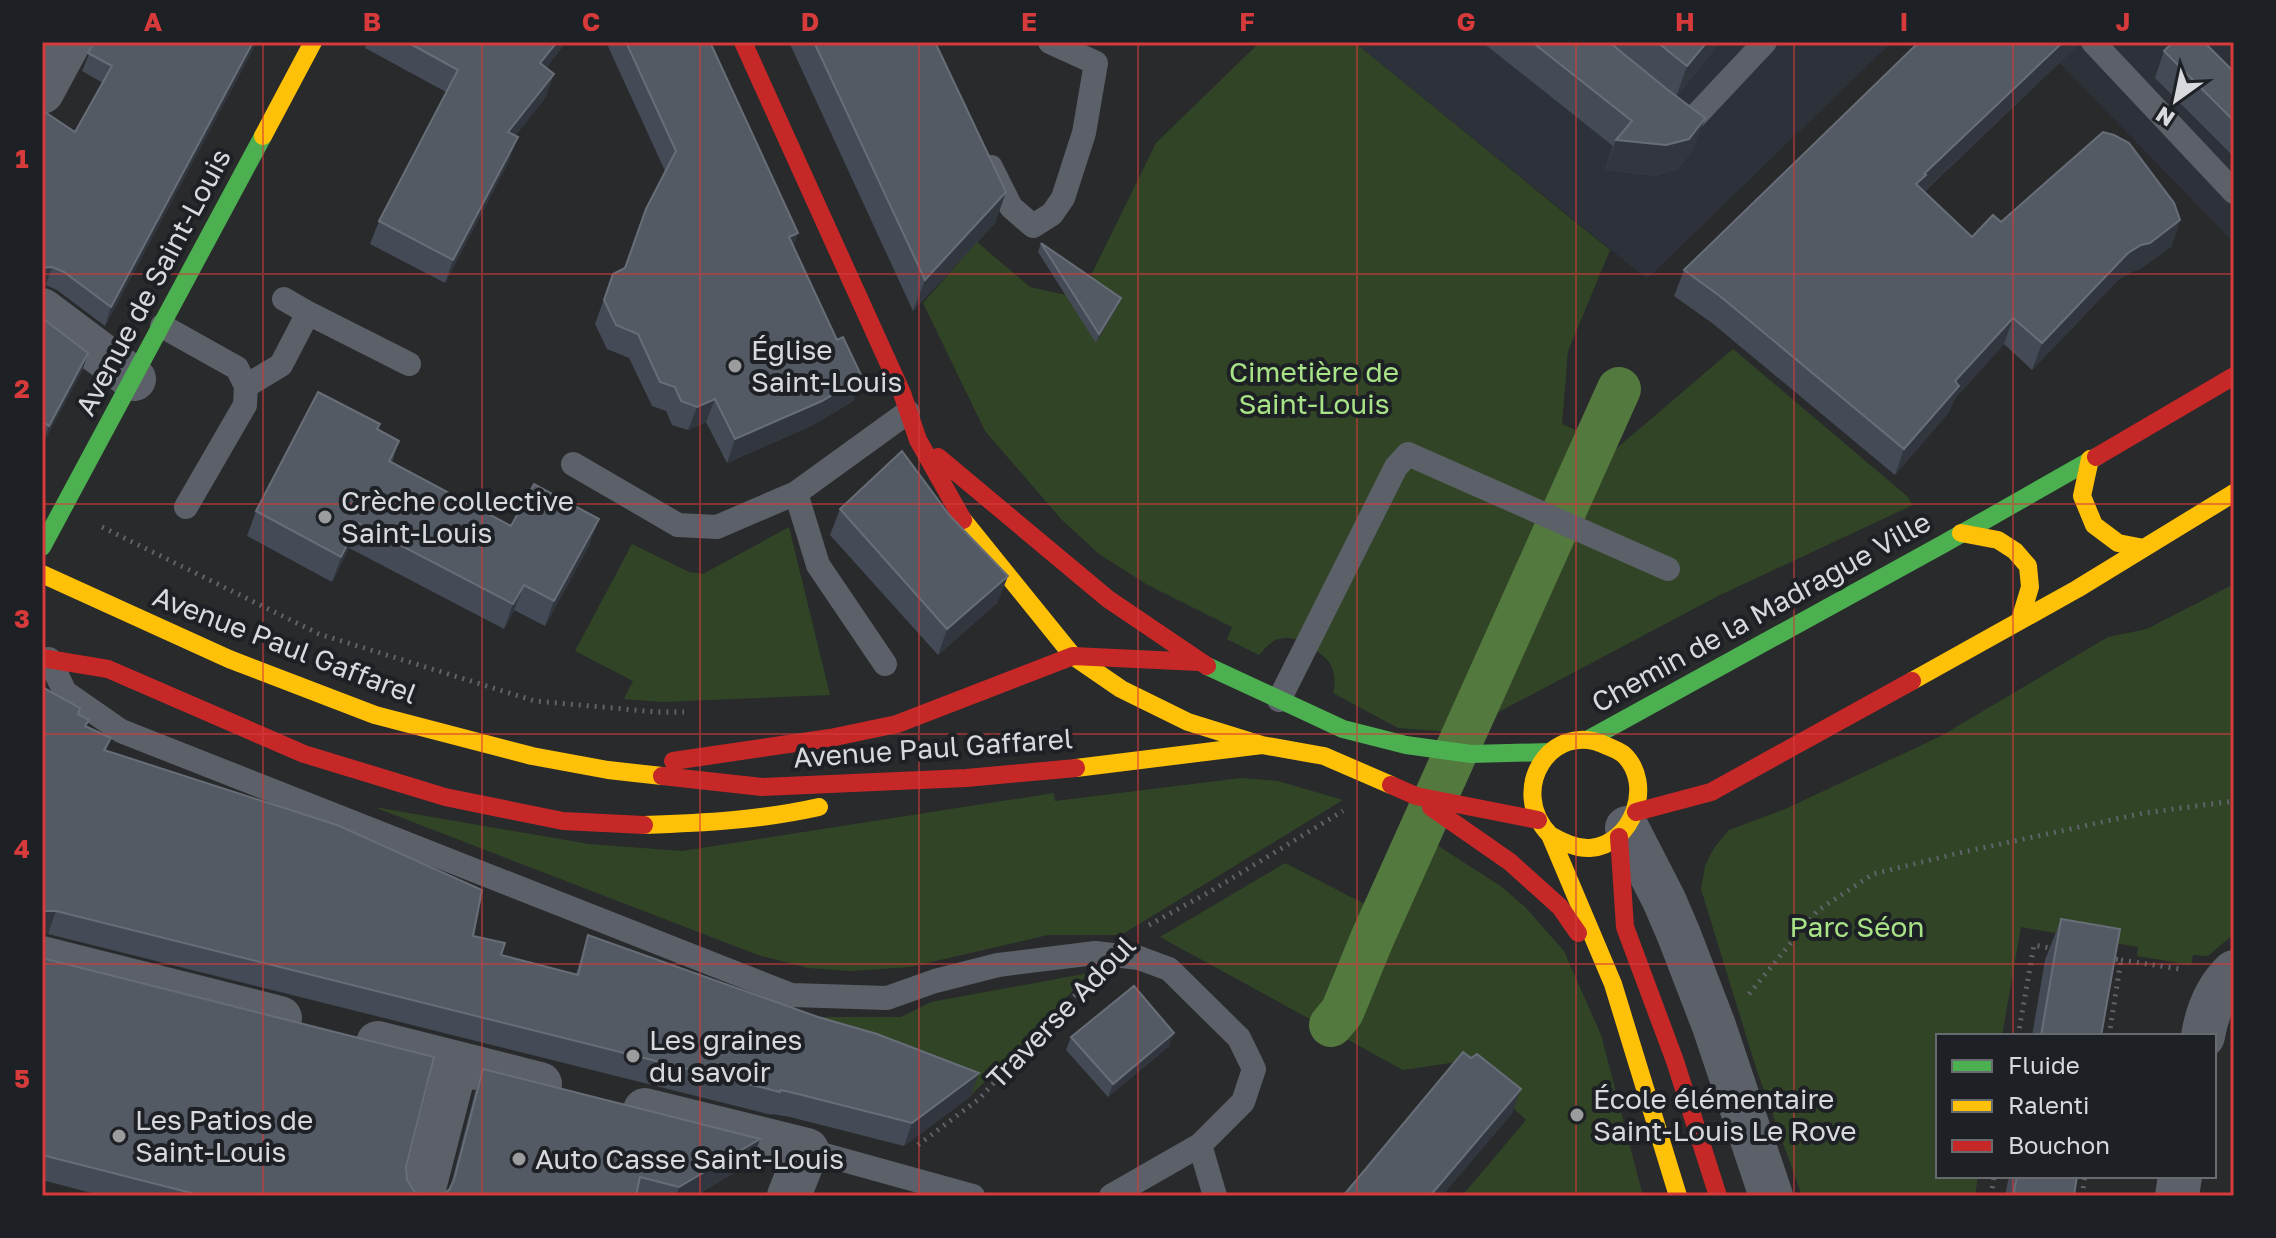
<svg xmlns="http://www.w3.org/2000/svg" width="2276" height="1238" viewBox="0 0 2276 1238" font-family="'Golos Text',sans-serif">
  <style>
    .built { fill: #2d3139 }
    .green { fill: #314526 }
    .lines { fill: none; stroke-linecap: round; stroke-linejoin: round }
    .canal { stroke: #54793e; stroke-width: 44 }
    .path { stroke: #606368; stroke-width: 5; stroke-dasharray: 2 6; stroke-linecap: butt }
    .lane { stroke: #5c6068; stroke-width: 24 }
    .street { stroke: #5c6068; stroke-width: 44 }
    .fast { stroke: #4caf50; stroke-width: 18 }
    .slow { stroke: #ffc107; stroke-width: 18 }
    .jam { stroke: #c62828; stroke-width: 18 }
    .lane-bridge { stroke: #5c6068; stroke-width: 24 }
    .wall { fill: #444b56 }
    .shaded-wall { fill: #32373f }
    .building { fill: #545a64; stroke: #686e77; stroke-width: 2 }
    .grid { fill: none; stroke: #d63a3a; stroke-width: 2; stroke-opacity: 0.55 }
    .poi-dot { fill: #9a9c9e; stroke: #1d2024; stroke-width: 3 }
    .labels { text-anchor: middle; stroke-width: 8; stroke-linejoin: round; paint-order: stroke }
    .street-label { font-size: 28px; fill: #d7d9dc; stroke: #1d2024 }
    .poi-label { font-size: 28px; fill: #d7d9dc; stroke: #1d2024; text-anchor: start }
    .park-label { font-size: 28px; fill: #a8e387; stroke: #1d2024 }
    .neatline { fill: none; stroke: #d63a3a; stroke-width: 3 }
    .grid-label { font-size: 26px; text-anchor: middle; font-weight: bold; fill: #d63a3a }
  </style>
  <rect width="100%" height="100%" fill="#282a2c"/>
  <!-- built -->
  <path class="built" d="M1354,42H1892L1647,279Z
    M2039,42H2234V243Z"/>
  <!-- green -->
  <path class="green" d="M1260,42H1354L1610,250L1568,351L1562,424L1617,448L1733,349L1908,497L1913,505L1718,596L1478,723L1451,732L1398,728L1333,693C1336,683 1335,671 1329,662C1321,652 1297,636 1285,638C1273,638 1266,647 1259,655L1227,639L1232,627L1146,584L1099,554L1062,520L985,431L923,303L977,242L1030,287L1080,298L1156,143Z
    M789,527L830,695L662,702L624,699L633,681L575,651L632,544L689,572L703,574Z
    M2234,584V934L2208,956L2193,955L2191,965L2137,956L2138,947L2021,927L2002,1036H1938V1176H1978L1975,1196H1802L1757,1071L1701,889L1705,866L1714,848L1729,830L1785,809L1941,736L2108,637L2147,629Z
    M1241,778L1278,781L1343,800L1121,935H1048L910,967L851,971L808,968L758,955L374,807L589,844L682,851L1054,793L1055,801Z
    M1426,838L1502,887L1526,908L1564,951L1601,1035L1643,1196H1462L1526,1120L1464,1061L1403,1070L1160,937L1285,863L1390,917Z
    M1089,973L1016,1052L970,1096L793,1017H901L931,1002Z"/>
  <g class="lines">
    <!-- canal -->
    <path class="canal" d="M1331,1025L1342,1012L1372,939L1619,389"/>
    <!-- path -->
    <path class="path" d="M102,527L319,634L535,701L657,712H684
      M1149,925L1211,891L1343,811
      M2108,958L2121,960L2109,1036
      M2121,960L2180,969
      M1749,994L1817,911L1873,874L1959,853L2144,813L2234,801
      M2018,1036L2034,945L2055,949
      M918,1145L979,1099L1081,989
      M1991,1196L1994,1176
      M2082,1196L2085,1176"/>
    <!-- lane -->
    <path class="lane" d="M2093,42L2234,192
      M1675,115L1687,125L1765,42
      M991,167L1011,207L1033,226L1052,214L1063,198L1084,133L1096,63L1050,42
      M284,299L308,313L409,364
      M162,326L237,368L246,386L245,405L186,507
      M246,386L281,365L308,313
      M573,464L678,525L717,527L796,493L908,412
      M796,493L818,565L885,664
      M49,659L65,692L121,731L791,995L887,998L935,981L998,965L1095,953
      M1279,700L1396,467L1408,454L1668,569
      M1200,1145L1215,1196
      M807,1150L973,1196
      M1111,1196L1200,1145L1243,1102L1254,1069L1239,1038L1169,969L1139,958"/>
    <!-- street -->
    <path class="street" d="M42,92L69,42
      M42,310L134,379
      M1627,828L1664,900L1679,935L1714,1026L1771,1196
      M42,958L280,1018
      M2203,1036C2207,1012 2216,989 2234,972
      M378,1043L540,1084
      M645,1110L807,1150L789,1196
      M422,1196L456,1064
      M2177,1196L2180,1176"/>
    <!-- fast -->
    <path class="fast" d="M42,547L263,136
      M1207,666L1343,729L1406,745L1471,754L1550,752
      M1589,739L1945,543L2096,457"/>
    <!-- slow -->
    <path class="slow" d="M263,136L313,42
      M2090,459L2082,496L2094,525L2118,543L2144,548
      M963,520L1073,656L1121,689L1188,722L1262,745L1324,756L1391,785
      M1961,533L1998,540L2015,551L2028,566L2030,587L2020,620
      M42,574L229,659L375,715L532,756L608,770L662,776
      M1912,681L2077,589L2234,493
      M1076,768L1262,745
      M644,825C703,823 761,820 819,807
      M1550,835C1562,842 1576,849 1590,848C1633,845 1655,783 1623,754C1619,751 1612,748 1607,746C1552,718 1506,790 1550,835L1613,984L1678,1196"/>
    <!-- jam -->
    <path class="jam" d="M743,42L902,393L918,440L963,520
      M938,457L1108,599L1207,666
      M2096,457L2234,376
      M42,658L108,669L304,754L445,797L563,821L644,825
      M673,761L830,738L897,724L1073,656L1199,662
      M662,776L762,787L966,778L1076,768
      M1391,785L1416,796L1538,820
      M1431,807L1510,862L1560,907L1578,933
      M1636,812L1711,792L1912,681
      M1619,837L1625,927L1675,1061L1718,1196"/>
    <!-- lane-bridge -->
    <path class="lane-bridge" d="M1095,953L1139,958"/>
  </g>
  <!-- wall -->
  <path class="wall" d="M94,42H257L105,326L57,290L46,285L42,286V110L75,132L103,83L82,71Z
    M367,42H566L546,68L554,74L545,98L515,136L509,161L445,283L370,244L379,221L446,92L365,48Z
    M606,42H710L798,233L793,246L837,340L862,377L853,401L813,425L727,463L706,422L688,430L672,425L666,411L652,406L629,358L607,349L595,324L613,274L624,268L665,171Z
    M789,42H935L1006,192L995,223L913,311Z
    M1482,42H1720L1676,97L1694,148L1678,169L1655,176L1605,170L1613,146Z
    M2167,42H2204L2234,72V157L2155,78L2164,51L2170,45Z
    M2078,45L1924,192L1972,237L2001,222L2180,220L2171,247L2140,269L2131,272L2118,280L2032,370L2004,344L1955,398L1949,412L1895,475L1712,323L1674,296L1684,270Z
    M1041,243L1121,298L1117,307L1096,343L1038,252Z
    M42,318L88,353L82,371L42,445Z
    M380,424L378,430L399,441L392,462L511,526L590,544L545,626L514,610L504,629L349,548L332,582L247,536L256,511Z
    M840,509L950,516L998,602L938,655L830,535Z
    M78,714L89,720L86,727L111,738L106,751L473,936L501,955L576,974L588,935L971,1096L904,1146L790,1117L772,1114V1115L48,934Z
    M2061,919L2101,1036H2032L2045,960Z
    M42,958L406,1167L407,1180L414,1191L422,1196H103L42,1180Z
    M1071,1037L1169,1046L1108,1097L1066,1050Z
    M483,1069L760,1139L752,1162L695,1196H439L450,1188L475,1092Z
    M2009,1176H2077L2074,1196H2005Z"/>
  <!-- shaded-wall -->
  <path class="shaded-wall" d="M253,42H257L105,326L111,307Z
    M557,42H566L532,87L540,63Z
    M1707,42H1720L1676,97L1687,66Z
    M2063,42H2079L2078,45L1918,197L1916,184L1924,174Z
    M554,74L545,98L499,156L508,132Z
    M1705,118L1694,148L1678,169L1655,176L1605,170L1616,140Z
    M518,137L509,161L445,283L453,260Z
    M1006,192L995,223L913,311L925,280Z
    M2180,220L2171,247L2140,269L2131,272L2118,280L2032,370L2042,343L2128,253Z
    M798,233L789,257V237Z
    M52,267L46,285L42,286V268Z
    M1121,298L1117,307L1096,343L1099,334Z
    M2013,318L2004,344L1955,398L1949,412L1895,475L1904,449L1955,381Z
    M88,353L82,371L42,445L49,426Z
    M862,377L853,401L813,425L727,463L735,439Z
    M715,399L706,422L688,430L697,407Z
    M599,519L590,544L545,626L554,601Z
    M358,523L349,548L332,582L341,557Z
    M1008,576L998,602L938,655L947,629Z
    M524,585L514,610L504,629L513,604Z
    M44,911H56L48,934H42V912Z
    M1174,1033L1169,1046L1108,1097L1113,1084Z
    M979,1073L971,1096L904,1146L912,1123Z
    M1521,1089L1512,1114L1442,1196H1430Z
    M760,1139L752,1162L695,1196H676L679,1187Z"/>
  <!-- building -->
  <path class="building" d="M94,42H253L111,307L64,272L52,267L42,268V110L75,132L112,66L88,53Z
    M407,42H557L540,63L554,74L508,132L518,137L453,260L379,221L458,70Z
    M626,42H710L798,233L789,237L837,340L843,337L862,377L822,401L735,439L715,399L697,407L681,401L675,387L660,382L638,334L616,325L604,300L613,274L625,268L646,209L676,151Z
    M814,42H935L1006,192L925,280Z
    M1532,42H1609L1668,90L1705,118L1689,139L1666,145L1616,140L1632,121Z
    M1657,42H1707L1687,66Z
    M1919,42H2063L1924,174L1926,175L1916,184L1972,237L1993,215L2001,222L2103,132L2114,135L2129,143L2174,203L2180,220L2150,243L2141,245L2128,253L2042,343L2013,318L1955,381L1959,386L1904,449L1721,297L1684,270Z
    M2173,42H2204L2234,72V121L2164,51Z
    M1041,243L1121,298L1099,334Z
    M42,318L88,353L49,426L42,421Z
    M318,392L380,424L377,429L399,441L389,461L511,526L534,484L599,519L554,601L524,585L513,604L358,523L341,557L256,511Z
    M902,451L950,516L1008,576L947,629L840,509Z
    M42,687L80,708L78,714L89,720L85,726L111,738L104,750L337,825L482,890L473,936L505,943L501,955L578,975L588,935L818,1017L877,1034L979,1073L912,1123L798,1094L781,1090L780,1092L56,911H44L42,912Z
    M2061,919L2120,929L2101,1036H2041Z
    M42,958L434,1057L406,1167L407,1180L414,1191L422,1196H203L42,1155Z
    M1134,986L1174,1033L1113,1084L1071,1037Z
    M1463,1052L1471,1058L1477,1054L1521,1089L1430,1196H1343Z
    M483,1069L760,1139L679,1187L640,1177L636,1196H439L449,1190L454,1180Z
    M2017,1176H2077L2074,1196H2013Z"/>
  <!-- grid -->
  <path class="grid" d="M263,42V1196M482,42V1196M700,42V1196M919,42V1196M1138,42V1196M1357,42V1196M1576,42V1196M1794,42V1196M2013,42V1036M42,274H2234M42,504H2234M42,734H2234M42,964H2234M2013,1176V1196"/>
  <!-- markers -->
  <g class="poi-dot">
    <circle cx="735" cy="366" r="8"/>
    <circle cx="325" cy="517" r="8"/>
    <circle cx="633" cy="1056" r="8"/>
    <circle cx="1577" cy="1115" r="8"/>
    <circle cx="119" cy="1136" r="8"/>
    <circle cx="519" cy="1159" r="8"/>
  </g>
  <g class="labels">
    <!-- street labels -->
    <g class="street-label">
      <text transform="translate(153 282) rotate(-62)" y="10">Avenue de Saint-Louis</text>
      <text transform="translate(1761 612) rotate(-29)" y="10">Chemin de la Madrague Ville</text>
      <text transform="translate(285 645) rotate(21)" y="10">Avenue Paul Gaffarel</text>
      <text transform="translate(933 748) rotate(-4)" y="10">Avenue Paul Gaffarel</text>
      <text transform="translate(1061 1012) rotate(-46)" y="10">Traverse Adoul</text>
    </g>
    <!-- poi labels -->
    <g class="poi-label">
      <text x="751" y="360">Église<tspan x="751" dy="32">Saint-Louis</tspan></text>
      <text x="341" y="511">Crèche collective<tspan x="341" dy="32">Saint-Louis</tspan></text>
      <text x="649" y="1050">Les graines<tspan x="649" dy="32">du savoir</tspan></text>
      <text x="1593" y="1109">École élémentaire<tspan x="1593" dy="32">Saint-Louis Le Rove</tspan></text>
      <text x="135" y="1130">Les Patios de<tspan x="135" dy="32">Saint-Louis</tspan></text>
      <text x="535" y="1169">Auto Casse Saint-Louis</text>
    </g>
    <!-- park labels -->
    <g class="park-label">
      <text x="1314" y="382">Cimetière de<tspan x="1314" dy="32">Saint-Louis</tspan></text>
      <text x="1857" y="937">Parc Séon</text>
    </g>
  </g>
  <!-- border -->
  <rect width="2276" height="1238" fill="none" stroke="#1d2024" stroke-width="88"/>
  <!-- legend -->
  <rect x="1936" y="1034" width="280" height="144" fill="#1d2024" stroke="#676a6e" stroke-width="2"/>
  <rect x="1952" y="1060" width="40" height="12" fill="#4caf50" stroke="#676a6e" stroke-width="2"/>
  <text x="2008" y="1074" font-size="24" fill="#d7d9dc">Fluide</text>
  <rect x="1952" y="1100" width="40" height="12" fill="#ffc107" stroke="#676a6e" stroke-width="2"/>
  <text x="2008" y="1114" font-size="24" fill="#d7d9dc">Ralenti</text>
  <rect x="1952" y="1140" width="40" height="12" fill="#c62828" stroke="#676a6e" stroke-width="2"/>
  <text x="2008" y="1154" font-size="24" fill="#d7d9dc">Bouchon</text>
  <!-- north arrow -->
  <g transform="translate(2176 100) rotate(213)" stroke="#1d2024" stroke-width="6" paint-order="stroke">
  <path d="M0-6L14 30L0 20L-14 30Z" fill="#d7d9dc"/>
  <text y="-12" font-size="22" font-weight="bold" text-anchor="middle" fill="#d7d9dc">N</text>
  </g>
  <rect x="44" y="44" width="2188" height="1150" class="neatline"/>
  <g class="grid-label">
    <text x="153" y="31">A</text>
    <text x="372" y="31">B</text>
    <text x="591" y="31">C</text>
    <text x="810" y="31">D</text>
    <text x="1029" y="31">E</text>
    <text x="1247" y="31">F</text>
    <text x="1466" y="31">G</text>
    <text x="1685" y="31">H</text>
    <text x="1904" y="31">I</text>
    <text x="2123" y="31">J</text>
    <text x="22" y="168">1</text>
    <text x="22" y="398">2</text>
    <text x="22" y="628">3</text>
    <text x="22" y="858">4</text>
    <text x="22" y="1088">5</text>
  </g>
</svg>
